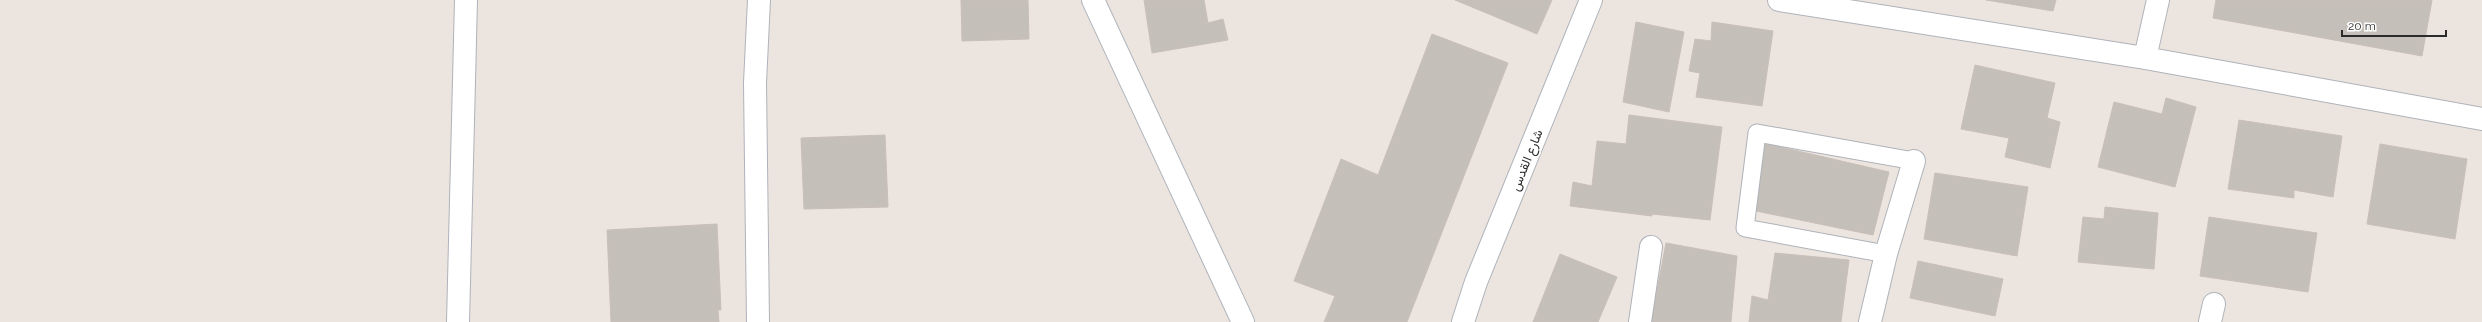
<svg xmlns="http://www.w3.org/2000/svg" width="2482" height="322" viewBox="0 0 2482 322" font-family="Raleway,Vazirmatn,sans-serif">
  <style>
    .building { fill: #c5bfb9; stroke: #c8bfb8 }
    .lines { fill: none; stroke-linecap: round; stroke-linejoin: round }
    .lane-casing { stroke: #aeb3bb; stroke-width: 19 }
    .street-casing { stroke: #aeb3bb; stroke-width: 24 }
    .secondary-casing { stroke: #aeb3bb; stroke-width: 24 }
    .lane { stroke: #fff; stroke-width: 17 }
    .street { stroke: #fff; stroke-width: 22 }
    .secondary { stroke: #fff; stroke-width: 22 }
    .labels { text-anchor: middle; stroke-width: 3.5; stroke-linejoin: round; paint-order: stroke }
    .street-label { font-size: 13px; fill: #2b2b2b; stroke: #fff }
  </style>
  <rect width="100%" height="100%" fill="#ece4de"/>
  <!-- building -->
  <path class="building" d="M961,0H1028L1029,39L962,41Z
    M1144,0H1204L1208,23L1223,19L1228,40L1152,53Z
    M1455,0H1552L1537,34Z
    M1986,0H2056L2053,11Z
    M2216,0H2432L2422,56L2213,18Z
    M1636,22L1684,32L1669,112L1623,102Z
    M1712,22L1773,31L1762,106L1696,97L1700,73L1689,71L1695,39L1711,41Z
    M1432,34L1508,63L1407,322H1324L1335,296L1294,281L1341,159L1378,175Z
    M1975,65L2055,83L2047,118L2060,122L2050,168L2005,157L2009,138L1961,129Z
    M2166,98L2196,107L2175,187L2098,167L2114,102L2162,114Z
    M1629,115L1722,127L1710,220L1652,214V216L1570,206L1573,182L1592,186L1597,141L1626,144Z
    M2239,120L2342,136L2333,197L2294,190V198L2228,189Z
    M885,135L888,207L804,209L801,138Z
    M1763,143L1889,172L1873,235L1756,211Z
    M2380,144L2467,159L2455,239L2367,224Z
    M1935,173L2028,187L2017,256L1924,239Z
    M2105,207L2158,213L2154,269L2078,262L2083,217L2104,219Z
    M2209,217L2317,233L2308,292L2200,276Z
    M717,224L721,310H718L719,322H611L607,230Z
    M1666,243L1737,256L1731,322H1651Z
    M1775,253L1849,260L1841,322H1749L1752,296L1768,300Z
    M1560,254L1617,277L1598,322H1533Z
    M1918,261L2003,279L1995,316L1910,298Z"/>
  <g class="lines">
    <!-- lane casing -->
    <g class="lane-casing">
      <path id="lane" d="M1886,254L1745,228L1757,133L1914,161"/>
    </g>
    <!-- street casing -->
    <g class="street-casing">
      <path id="street" d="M1093,0L1243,322
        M1779,0L2145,58L2482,119
        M2145,58L2158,0
        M458,322L466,0
        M758,322L755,83L759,0
        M1640,322L1651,247
        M1870,322L1886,254L1914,161
        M2210,322L2214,304"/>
    </g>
    <!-- secondary casing -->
    <g class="secondary-casing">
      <path id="secondary" d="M1463,322L1476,282L1591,0"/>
    </g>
    <!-- lane -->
    <use href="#lane" class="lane"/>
    <!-- street -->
    <use href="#street" class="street"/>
    <!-- secondary -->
    <use href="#secondary" class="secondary"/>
  </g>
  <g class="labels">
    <!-- street labels -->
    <g class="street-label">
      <text transform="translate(1526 160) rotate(-68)" y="5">شارع القدس</text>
    </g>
  </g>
  <!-- scale -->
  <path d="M2342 30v6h104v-6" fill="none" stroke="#2b2b2b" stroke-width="2"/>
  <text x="2348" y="30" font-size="12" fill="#2b2b2b" stroke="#ffffff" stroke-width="3" paint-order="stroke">20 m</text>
</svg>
